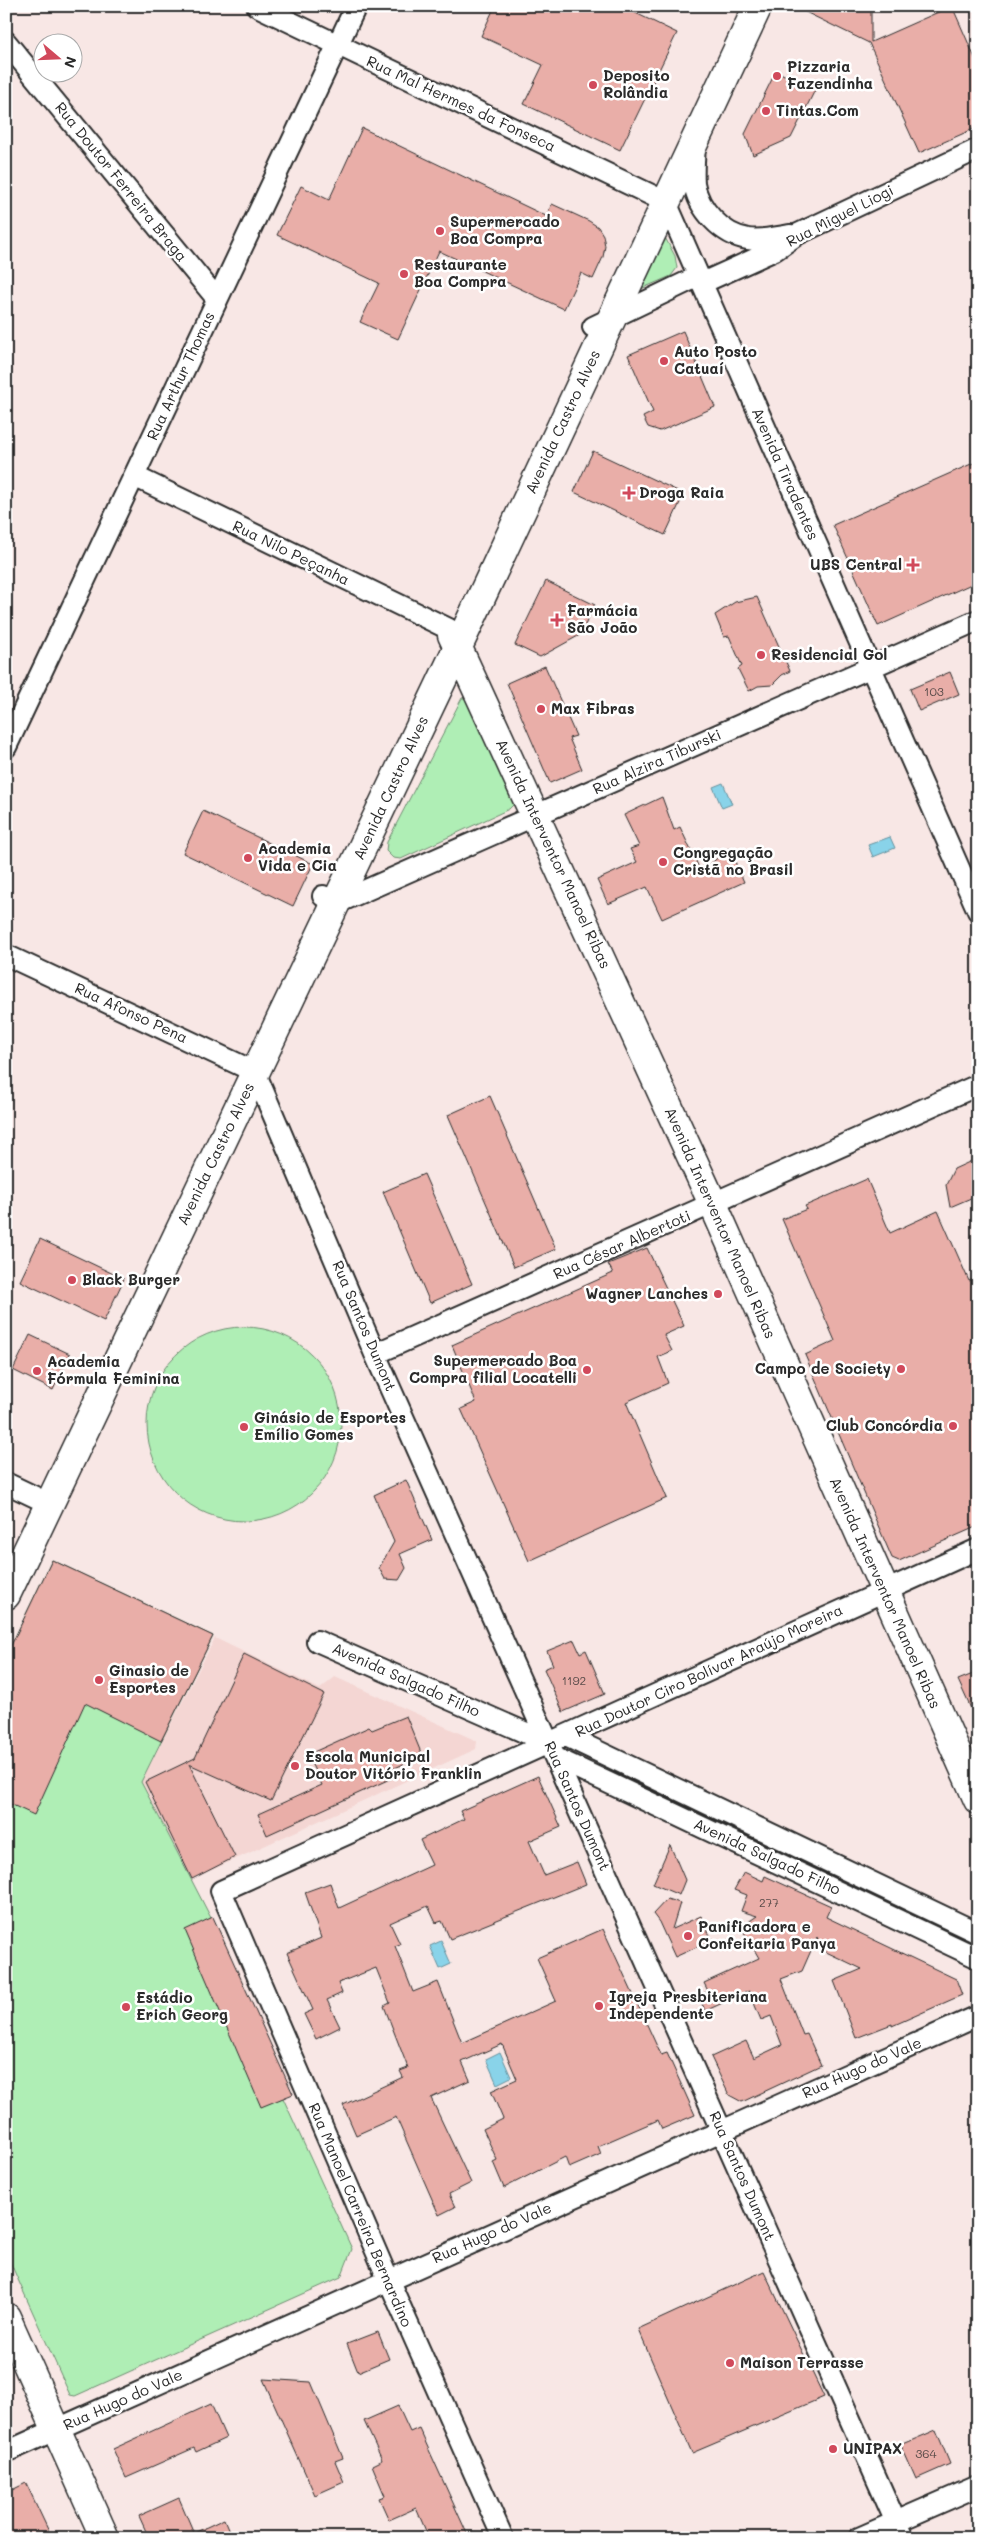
<svg xmlns="http://www.w3.org/2000/svg" width="984" height="2544" viewBox="0 0 984 2544" font-family="Mali,sans-serif">
  <style>
    .built { fill: #f4d6d3 }
    .green { fill: #afeeb5; stroke: #6d8c70 }
    .water { fill: #89d3e9; stroke: #63909d }
    .building { fill: #e9aea8; stroke: #2b2b2b }
    .lines { fill: none; stroke-linecap: round; stroke-linejoin: round }
    .street-casing { stroke: #2b2b2b; stroke-width: 24 }
    .secondary-casing { stroke: #2b2b2b; stroke-width: 31 }
    .street { stroke: #fff; stroke-width: 20 }
    .secondary { stroke: #fff; stroke-width: 28 }
    .poi-dot { fill: #d1495b; stroke: #fff; stroke-width: 2 }
    .labels { text-anchor: middle; stroke-width: 5; stroke-linejoin: round; paint-order: stroke }
    .number-label { font-size: 12px; fill: #5a4c4a }
    .poi-label { font-size: 15px; font-weight: bold; fill: #2b2b2b; stroke: #fff; text-anchor: start }
    .street-label { font-size: 15px; fill: #2b2b2b; stroke: #fff }
  </style>
  <rect width="100%" height="100%" fill="#f8e7e5"/>
  <filter id="ink" filterUnits="userSpaceOnUse"><feTurbulence type="fractalNoise" baseFrequency=".02" numOctaves="2"/><feDisplacementMap in="SourceGraphic" scale="10" xChannelSelector="R" yChannelSelector="G"/><feConvolveMatrix kernelMatrix="1 2 1 2 8 2 1 2 1" color-interpolation-filters="sRGB"/></filter>
  <g filter="url(#ink)">
    <!-- built -->
    <path class="built" d="M215,1638L320,1689L335,1677L477,1741L476,1749L192,1879L141,1782Z"/>
    <!-- green -->
    <path class="green" d="M662,232L675,256L677,268L671,276L636,291Z
      M462,698H467L515,803L509,809L401,859L393,858L386,851L387,842Z
      M147 1424a97 97 0 1 1 194 0a97 97 0 1 1-194 0Z
      M52,1560L213,1636L141,1782L210,1916L283,2098L352,2249L341,2277L75,2396L70,2395L6,2253V1656Z"/>
    <!-- water -->
    <path class="water" d="M723,783L732,804L722,808L713,787Z
      M890,837L895,848L873,857L868,845Z
      M441,1941L451,1964L440,1969L430,1946Z
      M500,2052L511,2077L497,2084L486,2059Z"/>
    <!-- building -->
    <path class="building" d="M495,6H621L677,33L620,150L524,104L543,65L481,36Z
      M793,6H871V42L952,6L978,65V127L919,153L869,43Z
      M776,71L815,90L791,138L753,155L745,134Z
      M362,128L546,216L552,204L589,221L598,227L603,235L605,246L603,257L593,279L581,273L564,309L439,251L398,339L360,322L379,283L277,235L301,186L329,200Z
      M683,331L715,407L660,431L648,427L643,417L653,412L628,355Z
      M593,451L684,494L665,535L574,492Z
      M978,461V581L878,626L833,525Z
      M546,581L595,605L580,635L540,657L515,645Z
      M757,597L790,671L782,675L772,685L758,686L749,691L738,669L742,666L729,636L724,637L715,615L735,602Z
      M545,666L576,736L569,738L582,769L550,783L507,683Z
      M950,672L959,694L919,711L910,689Z
      M662,797L674,830L680,827L701,872L729,848L744,882L662,919L647,887L608,904L597,880L637,862L630,849L639,846L624,815Z
      M203,811L313,864L293,906L183,853Z
      M490,1096L556,1249L514,1267L448,1115Z
      M978,1158V1195L950,1207L946,1185L954,1169Z
      M424,1174L472,1284L430,1303L383,1192Z
      M867,1179L890,1233L938,1211L969,1281L978,1277V1526L899,1561L892,1558L805,1355L835,1341L782,1219L807,1209L805,1206Z
      M40,1239L124,1279L104,1321L20,1281Z
      M647,1248L684,1326L664,1335L672,1351L658,1357L668,1383L626,1402L667,1498L529,1561L461,1409L476,1402L452,1345L613,1273L608,1264Z
      M30,1335L70,1354L53,1390L13,1370Z
      M406,1480L432,1540L400,1554L406,1568L399,1580L385,1579L379,1568L394,1542L374,1495Z
      M52,1560L213,1636L161,1741L85,1703L34,1815L6,1802V1656Z
      M574,1640L580,1653L586,1650L605,1694L563,1712L544,1669L553,1665L547,1651Z
      M244,1654L324,1694L271,1801L189,1764L235,1857L192,1879L145,1782L195,1758Z
      M978,1672V1724L958,1680Z
      M406,1716L422,1755L389,1771L392,1778L267,1835L258,1814L322,1785L307,1755L369,1727L372,1730Z
      M538,1776L561,1827L529,1841L544,1875L577,1862L586,1884L450,1939L442,1921L436,1923L428,1906L390,1923L400,1944L395,1946L413,1992L438,1982L462,2043L556,2001L537,1958L603,1929L661,2055L667,2053L695,2115L662,2129L658,2120L598,2146L601,2154L569,2168L565,2157L504,2188L493,2162L497,2160L483,2129L503,2119L491,2091L517,2079L502,2044L462,2062L470,2080L431,2098L471,2183L449,2194L455,2207L439,2215L396,2117L356,2135L343,2105L403,2077L400,2071L408,2068L384,2006L390,2003L376,1968L338,1983L342,1993L327,2000L340,2027L316,2039L304,2014L313,2010L287,1953L321,1938L305,1892L330,1883L339,1908L432,1865L420,1840L464,1819L460,1811Z
      M670,1845L685,1880L679,1895L653,1884Z
      M744,1872L763,1881L765,1876L831,1906L826,1917L956,1979L962,1995L892,2026V2024L856,2038L834,1981L862,1969L822,1950L817,1937L802,1971L781,1979L803,2035L807,2034L821,2065L742,2102L729,2095L711,2057L746,2041L754,2058L782,2045L771,2016L761,2020L749,1991L705,2011L699,1996L708,1991L704,1983L759,1958L741,1927L757,1916L741,1911L747,1895L734,1890Z
      M667,1899L680,1903L672,1929L701,1916L712,1940L675,1957L659,1922L653,1914Z
      M213,1917L293,2094L261,2107L185,1930Z
      M764,2271L824,2397L692,2453L638,2329Z
      M378,2332L389,2359L358,2372L347,2344Z
      M263,2379L311,2382L343,2458L335,2461L344,2482L315,2495Z
      M211,2404L226,2438L196,2452L194,2448L126,2478L113,2449Z
      M398,2406L410,2432L419,2428L469,2538H429L416,2508L389,2520L379,2498L385,2496L372,2465L382,2460L364,2421Z
      M936,2430L950,2464L916,2479L901,2445Z
      M26,2483L52,2538H6V2493Z
      M179,2498L194,2533L224,2519L232,2538H149L139,2516Z"/>
    <g class="lines">
      <!-- street casing -->
      <g class="street-casing">
        <path id="street" d="M257,6L666,202L978,911
          M6,42L217,299
          M695,147C694,159 693,171 694,183C698,209 722,235 748,239C762,241 777,237 791,235
          M702,283L775,250L798,234L978,149
          M593,327L699,276
          M134,476L449,629
          M6,747L356,6
          M323,896L337,903L978,620
          M6,955L255,1072L375,1354L903,2538
          M375,1354L978,1085
          M6,1483L50,1504
          M317,1641L549,1743
          M566,1736L978,1933
          M556,1758L978,1958
          M6,2452L978,2016
          M503,2538L388,2279L221,1891L978,1549
          M859,2538L978,2486"/>
      </g>
      <!-- secondary casing -->
      <g class="secondary-casing">
        <path id="secondary" d="M452,635L713,1204L978,1800
          M6,1595L458,647L758,6
          M6,2317L105,2538"/>
      </g>
      <!-- street -->
      <use href="#street" class="street"/>
      <!-- secondary -->
      <use href="#secondary" class="secondary"/>
    </g>
  </g>
  <!-- markers -->
  <g class="poi-dot">
    <circle cx="777" cy="76" r="5"/>
    <circle cx="593" cy="85" r="5"/>
    <circle cx="766" cy="111" r="5"/>
    <circle cx="440" cy="231" r="5"/>
    <circle cx="404" cy="274" r="5"/>
    <circle cx="664" cy="361" r="5"/>
    <path d="M626.5 485.5h5v5h5v5h-5v5h-5v-5h-5v-5h5z"/>
    <path d="M910.5 557.5h5v5h5v5h-5v5h-5v-5h-5v-5h5z"/>
    <path d="M554.5 612.5h5v5h5v5h-5v5h-5v-5h-5v-5h5z"/>
    <circle cx="761" cy="655" r="5"/>
    <circle cx="541" cy="709" r="5"/>
    <circle cx="248" cy="858" r="5"/>
    <circle cx="663" cy="862" r="5"/>
    <circle cx="72" cy="1280" r="5"/>
    <circle cx="718" cy="1294" r="5"/>
    <circle cx="901" cy="1369" r="5"/>
    <circle cx="587" cy="1370" r="5"/>
    <circle cx="37" cy="1371" r="5"/>
    <circle cx="953" cy="1426" r="5"/>
    <circle cx="244" cy="1427" r="5"/>
    <circle cx="99" cy="1680" r="5"/>
    <circle cx="295" cy="1766" r="5"/>
    <circle cx="688" cy="1936" r="5"/>
    <circle cx="599" cy="2006" r="5"/>
    <circle cx="126" cy="2007" r="5"/>
    <circle cx="730" cy="2363" r="5"/>
    <circle cx="833" cy="2449" r="5"/>
  </g>
  <g class="labels">
    <!-- number labels -->
    <g class="number-label">
      <text x="934" y="696">103</text>
      <text x="574" y="1685">1192</text>
      <text x="769" y="1907">277</text>
      <text x="926" y="2458">364</text>
    </g>
    <!-- poi labels -->
    <g class="poi-label">
      <text x="787" y="72">Pizzaria<tspan x="787" dy="17">Fazendinha</tspan></text>
      <text x="603" y="81">Deposito<tspan x="603" dy="17">Rolândia</tspan></text>
      <text x="776" y="116">Tintas.Com</text>
      <text x="450" y="227">Supermercado<tspan x="450" dy="17">Boa Compra</tspan></text>
      <text x="414" y="270">Restaurante<tspan x="414" dy="17">Boa Compra</tspan></text>
      <text x="674" y="357">Auto Posto<tspan x="674" dy="17">Catuaí</tspan></text>
      <text x="639" y="498">Droga Raia</text>
      <text x="902" y="570" text-anchor="end">UBS Central</text>
      <text x="567" y="616">Farmácia<tspan x="567" dy="17">São João</tspan></text>
      <text x="771" y="660">Residencial Gol</text>
      <text x="551" y="714">Max Fibras</text>
      <text x="258" y="854">Academia<tspan x="258" dy="17">Vida e Cia</tspan></text>
      <text x="673" y="858">Congregação<tspan x="673" dy="17">Cristã no Brasil</tspan></text>
      <text x="82" y="1285">Black Burger</text>
      <text x="708" y="1299" text-anchor="end">Wagner Lanches</text>
      <text x="577" y="1366" text-anchor="end">Supermercado Boa<tspan x="577" dy="17">Compra filial Locatelli</tspan></text>
      <text x="47" y="1367">Academia<tspan x="47" dy="17">Fórmula Feminina</tspan></text>
      <text x="891" y="1374" text-anchor="end">Campo de Society</text>
      <text x="254" y="1423">Ginásio de Esportes<tspan x="254" dy="17">Emílio Gomes</tspan></text>
      <text x="943" y="1431" text-anchor="end">Club Concórdia</text>
      <text x="109" y="1676">Ginasio de<tspan x="109" dy="17">Esportes</tspan></text>
      <text x="305" y="1762">Escola Municipal<tspan x="305" dy="17">Doutor Vitório Franklin</tspan></text>
      <text x="698" y="1932">Panificadora e<tspan x="698" dy="17">Confeitaria Panya</tspan></text>
      <text x="609" y="2002">Igreja Presbiteriana<tspan x="609" dy="17">Independente</tspan></text>
      <text x="136" y="2003">Estádio<tspan x="136" dy="17">Erich Georg</tspan></text>
      <text x="740" y="2368">Maison Terrasse</text>
      <text x="843" y="2454">UNIPAX</text>
    </g>
    <!-- street labels -->
    <g class="street-label">
      <text transform="translate(461 104) rotate(25)" y="5">Rua Mal Hermes da Fonseca</text>
      <text transform="translate(121 182) rotate(51)" y="5">Rua Doutor Ferreira Braga</text>
      <text transform="translate(840 216) rotate(-27)" y="5">Rua Miguel Liogi</text>
      <text transform="translate(181 376) rotate(-65)" y="5">Rua Arthur Thomas</text>
      <text transform="translate(563 422) rotate(-65)" y="5">Avenida Castro Alves</text>
      <text transform="translate(785 474) rotate(66)" y="5">Avenida Tiradentes</text>
      <text transform="translate(291 553) rotate(26)" y="5">Rua Nilo Peçanha</text>
      <text transform="translate(657 762) rotate(-24)" y="5">Rua Alzira Tiburski</text>
      <text transform="translate(391 788) rotate(-65)" y="5">Avenida Castro Alves</text>
      <text transform="translate(553 854) rotate(65)" y="5">Avenida Interventor Manoel Ribas</text>
      <text transform="translate(131 1013) rotate(25)" y="5">Rua Afonso Pena</text>
      <text transform="translate(216 1154) rotate(-64)" y="5">Avenida Castro Alves</text>
      <text transform="translate(720 1223) rotate(66)" y="5">Avenida Interventor Manoel Ribas</text>
      <text transform="translate(622 1245) rotate(-24)" y="5">Rua César Albertoti</text>
      <text transform="translate(364 1326) rotate(67)" y="5">Rua Santos Dumont</text>
      <text transform="translate(885 1593) rotate(66)" y="5">Avenida Interventor Manoel Ribas</text>
      <text transform="translate(709 1671) rotate(-25)" y="5">Rua Doutor Ciro Bolívar Araújo Moreira</text>
      <text transform="translate(406 1680) rotate(24)" y="5">Avenida Salgado Filho</text>
      <text transform="translate(577 1806) rotate(66)" y="5">Rua Santos Dumont</text>
      <text transform="translate(767 1857) rotate(25)" y="5">Avenida Salgado Filho</text>
      <text transform="translate(862 2068) rotate(-24)" y="5">Rua Hugo do Vale</text>
      <text transform="translate(742 2176) rotate(66)" y="5">Rua Santos Dumont</text>
      <text transform="translate(360 2215) rotate(67)" y="5">Rua Manoel Carreira Bernardino</text>
      <text transform="translate(492 2233) rotate(-24)" y="5">Rua Hugo do Vale</text>
      <text transform="translate(123 2400) rotate(-24)" y="5">Rua Hugo do Vale</text>
    </g>
  </g>
  <!-- margin -->
  <rect width="984" height="2544" fill="none" stroke="#fff" stroke-width="25"/>
  <rect x="12" y="12" width="959" height="2519" fill="none" stroke="#2b2b2b" stroke-width="2" filter="url(#ink)"/>
  <!-- north arrow -->
  <g transform="translate(58 58) rotate(109)"><circle r="24" fill="#ffffff" stroke="#aaaaaa"/>
  <path d="M0-4L9 19L0 12L-9 19Z" fill="#d1495b"/>
  <text y="-8" font-size="14" font-weight="bold" text-anchor="middle" fill="#2b2b2b">N</text>
  </g>
</svg>
